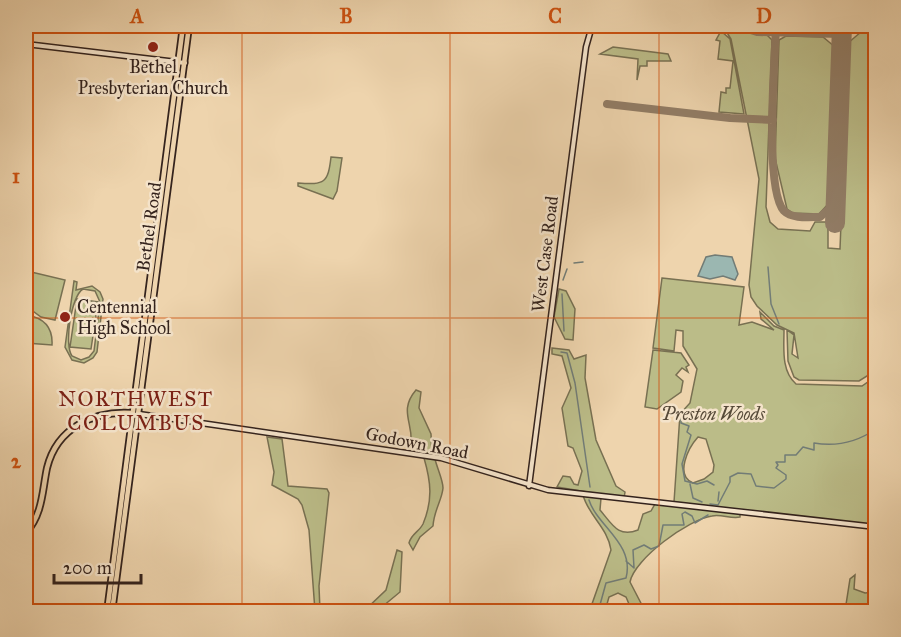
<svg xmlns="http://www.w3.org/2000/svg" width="901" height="637" viewBox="0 0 901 637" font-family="'IM FELL Great Primer',serif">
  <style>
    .green { fill: #bbbc88; stroke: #787052; stroke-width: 1.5; fill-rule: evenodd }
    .water { fill: #9bb7b1; stroke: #727c76; stroke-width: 1.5 }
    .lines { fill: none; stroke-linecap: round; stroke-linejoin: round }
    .stream { stroke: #727c76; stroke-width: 1.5 }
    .taxiway { stroke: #917c65; stroke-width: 8 }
    .runway { stroke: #917c65; stroke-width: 20 }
    .secondary-casing { stroke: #34231d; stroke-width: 7 }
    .primary-casing { stroke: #34231d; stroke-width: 8 }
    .secondary { stroke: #f4e3ca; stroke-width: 4 }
    .primary { stroke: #eed4ad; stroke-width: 4.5 }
    .grid { fill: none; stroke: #cd510f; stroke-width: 1.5; stroke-opacity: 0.55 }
    .poi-dot { fill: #8f2418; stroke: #f4e3ca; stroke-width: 2 }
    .labels { text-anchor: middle; stroke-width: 5; stroke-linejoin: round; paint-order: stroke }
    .poi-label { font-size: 18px; fill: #34231d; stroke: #f4e3ca }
    .street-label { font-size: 18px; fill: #34231d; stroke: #f4e3ca }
    .park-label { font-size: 18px; font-style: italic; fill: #564938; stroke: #f4e3ca }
    .quarter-label { font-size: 21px; letter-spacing: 1.5px; fill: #7a1f14; stroke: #f4e3ca }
    .neatline { fill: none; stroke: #cd510f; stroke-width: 2 }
    .grid-label { font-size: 20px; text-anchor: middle; font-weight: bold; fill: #cd510f }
  </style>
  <rect width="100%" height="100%" fill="#eed4ad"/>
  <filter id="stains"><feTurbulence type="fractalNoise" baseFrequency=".00333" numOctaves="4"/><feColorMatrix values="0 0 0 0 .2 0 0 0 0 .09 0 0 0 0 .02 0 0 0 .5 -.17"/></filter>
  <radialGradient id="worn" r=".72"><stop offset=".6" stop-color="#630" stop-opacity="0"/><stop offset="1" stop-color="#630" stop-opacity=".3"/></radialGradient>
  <!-- green -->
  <path class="green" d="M715,26L767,35L772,40L766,207L770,222L778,229L810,231L815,222H828V248L840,249L848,43L868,26H875V371L859,381L799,380L794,377L788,361L787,330L794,335L792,354L798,358L794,333L777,325L757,306L751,297L749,285L759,179L731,39L726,31L715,28Z
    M721,31L730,39L744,114L719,112L721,92L726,93V88H730L733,61L718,59L720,41L716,40Z
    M786,36L823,37L835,47L829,203L819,214L793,213L787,209L775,158L779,40Z
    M613,47L668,54L671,61H647V66H640L637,80L638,59L600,54Z
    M331,157L342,158L337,191L333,199L298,186V183C325,185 328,183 331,157Z
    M27,271L65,280L55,320L41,317L26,306Z
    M662,278L744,287L739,325L752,322L774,330L761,319L760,312L774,326L784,330C784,348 781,371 796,384L862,386L875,377V526L674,502L680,414L690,403L697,369L683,346V331L676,330L674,351L653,348ZM698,437L706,439L714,465L713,472L704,479L693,483C674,475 689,447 698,437Z
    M74,281L77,282L76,290L92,286L100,292L103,299L97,352L93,358L84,363L72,360L65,347ZM83,289L95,291L100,302L94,351L89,357L81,360L72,356C64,345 71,296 83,289Z
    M559,289L566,291L575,309L573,340L565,339L554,317Z
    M77,299L98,302L91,349L70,347Z
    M27,315C44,318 53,328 52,345L26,343Z
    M552,348L569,350L574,359L586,355L585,378L596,440L616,486L625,492L624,498L557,487L563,476L570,477L574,484L578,485L582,471L573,448L568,446L562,408L571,388L562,356L552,354Z
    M653,350L681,353L689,365L686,367L688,372L682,368L676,375L683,381L681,392L657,409L645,407Z
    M416,390L421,392L419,408L431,434L432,455L423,454L411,446C414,423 398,411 416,390Z
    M267,437L282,439L288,486L327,489L329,493L319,586L320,611H315L309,530L302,505L298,499L272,485L274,472Z
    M424,458L435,459C437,468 443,480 443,488C442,500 434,510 433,526L420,537L413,550L409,543C411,534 419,532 423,524C433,500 431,482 424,458Z
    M583,495L601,498L600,510C612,524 618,538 638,530L643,514L651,511L655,504L733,512L740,513V517C731,519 721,514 712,516C689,519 634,559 630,582L645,611H632L626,597L618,593L609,597L605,611H592V604L611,550C608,528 588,515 583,495Z
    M397,550L402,552L400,592L377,611H364L386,590Z
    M855,575L854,589L865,593L875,592V611H845L850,579Z"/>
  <!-- water -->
  <path class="water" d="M715,255L732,257L738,274L735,280L723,276L710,279L698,276L706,257Z"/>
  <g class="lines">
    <!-- stream -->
    <path class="stream" d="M873,79L876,83
      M875,168L876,147
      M875,174L872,213L876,238
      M574,263L583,262
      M768,267L771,304L779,324
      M563,280L567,269
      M562,294L564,331
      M561,352L567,353L575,383L590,487
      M681,417V423L689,426L687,432L691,435L682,464L685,481L697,484L707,481L714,485
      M690,484L693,498L702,502
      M589,500C597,526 635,544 626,578L606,583L598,612
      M718,501L719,492
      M710,504L718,505
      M718,505L730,482V477L738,473L751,474L756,486L774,488L786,479V475L776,468L778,465L776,462H785V455H796L803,447L814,450V443C836,447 857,442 876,429
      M626,561L634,568L633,550L644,545L651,549L659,546L663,525H684L682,514L685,512L692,516L695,523L708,515"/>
    <!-- taxiway -->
    <path class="taxiway" d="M738,26L757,32L841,34
      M776,26C775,59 764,189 784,211C792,219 809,217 820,217L836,203
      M607,104L730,118L773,120"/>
    <!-- runway -->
    <path class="runway" d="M835,223L842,26"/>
    <!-- secondary casing -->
    <g class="secondary-casing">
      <path id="secondary" d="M26,44L185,63
        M139,414L441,458L548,490L876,527
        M529,486L586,47L592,26"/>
    </g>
    <!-- primary casing -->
    <g class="primary-casing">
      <path id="primary" d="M26,533C43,513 42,492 47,468C57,427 95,410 133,413
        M107,612L183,26
        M112,612L189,26"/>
    </g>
    <!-- secondary -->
    <use href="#secondary" class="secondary"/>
    <!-- primary -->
    <use href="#primary" class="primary"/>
  </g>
  <!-- grid -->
  <path class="grid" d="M242,26V612M450,26V612M659,26V612M26,318H876"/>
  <!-- markers -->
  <g class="poi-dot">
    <circle cx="153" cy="47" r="6"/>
    <circle cx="65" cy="317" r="6"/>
  </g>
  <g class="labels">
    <!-- poi labels -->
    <g class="poi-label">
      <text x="153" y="73">Bethel<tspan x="153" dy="21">Presbyterian Church</tspan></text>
      <text x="77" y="313" text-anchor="start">Centennial<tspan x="77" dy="21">High School</tspan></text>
    </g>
    <!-- street labels -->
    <g class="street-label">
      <text transform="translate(149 227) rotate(-82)" y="6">Bethel Road</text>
      <text transform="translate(545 254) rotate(-83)" y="6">West Case Road</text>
      <text transform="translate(417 443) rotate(11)" y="6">Godown Road</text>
    </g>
    <!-- park labels -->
    <g class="park-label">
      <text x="713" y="420">Preston Woods</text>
    </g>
    <!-- quarter labels -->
    <g class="quarter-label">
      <text x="136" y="406">NORTHWEST<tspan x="136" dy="24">COLUMBUS</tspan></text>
    </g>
  </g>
  <!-- margin -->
  <rect width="901" height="637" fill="none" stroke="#eed4ad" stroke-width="66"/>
  <!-- scale -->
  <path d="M54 574v9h87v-9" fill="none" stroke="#34231d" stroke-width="3"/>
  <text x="63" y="574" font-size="18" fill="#34231d" stroke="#f4e3ca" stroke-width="4.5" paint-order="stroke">200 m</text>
  <rect x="33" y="33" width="835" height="571" class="neatline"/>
  <g class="grid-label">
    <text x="137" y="23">A</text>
    <text x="346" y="23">B</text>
    <text x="555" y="23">C</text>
    <text x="764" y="23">D</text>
    <text x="16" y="183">1</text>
    <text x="16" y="468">2</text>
  </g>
  <rect width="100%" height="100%" filter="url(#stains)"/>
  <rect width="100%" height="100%" fill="url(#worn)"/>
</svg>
